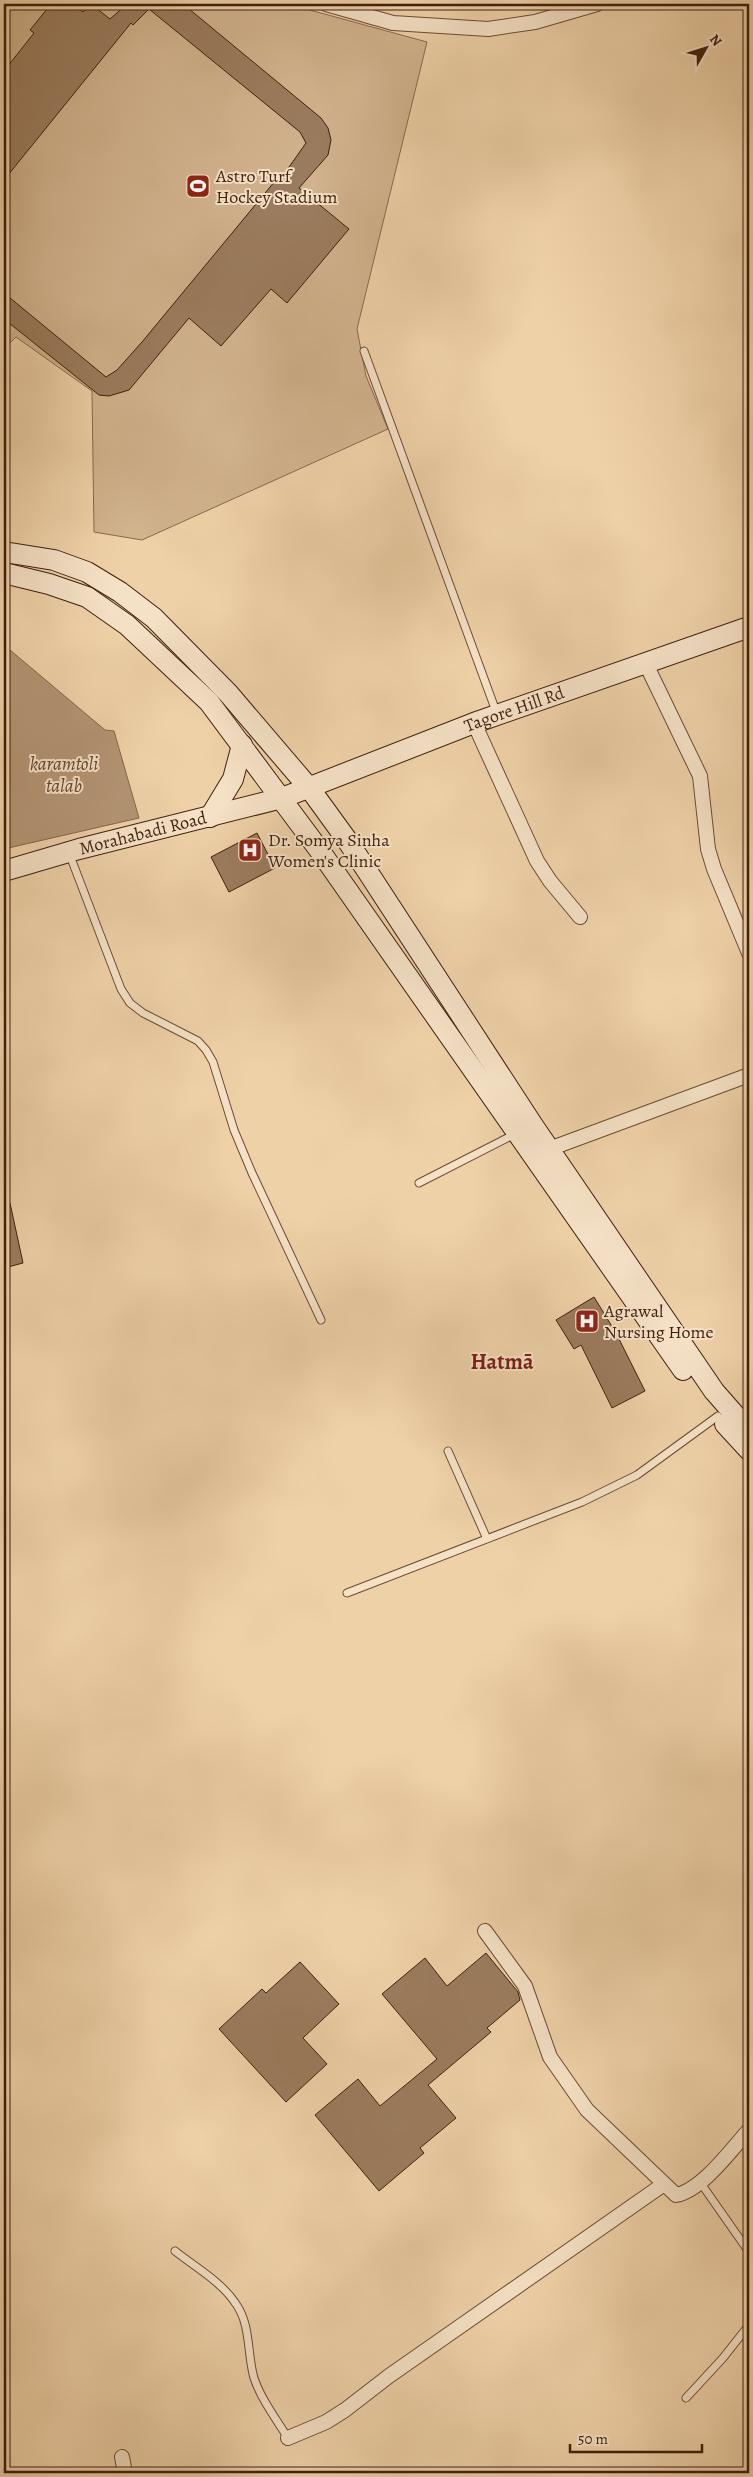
<svg xmlns="http://www.w3.org/2000/svg" width="753" height="2477" viewBox="0 0 753 2477" font-family="Alegreya,serif">
  <style>
    .green { fill: #d1b38e; stroke: #88694e }
    .water { fill: #b39474; stroke: #85654b }
    .building { fill: #9b7c5e; stroke: #3f1f0e }
    .lines { fill: none; stroke-linecap: round; stroke-linejoin: round }
    .service-casing { stroke: #6b4c34; stroke-width: 9 }
    .minor-casing { stroke: #6b4c34; stroke-width: 16 }
    .secondary-casing { stroke: #3f1f0e; stroke-width: 22 }
    .service { stroke: #f5e1c6; stroke-width: 7 }
    .minor { stroke: #f5e1c6; stroke-width: 14 }
    .secondary { stroke: #f5e1c6; stroke-width: 20 }
    .labels { text-anchor: middle; stroke-width: 4; stroke-linejoin: round; paint-order: stroke }
    .poi-label { font-size: 18px; fill: #3f1f0e; stroke: #f5e1c6; text-anchor: start }
    .street-label { font-size: 18px; fill: #3f1f0e; stroke: #f5e1c6 }
    .water-label { font-size: 19px; font-style: italic; fill: #62422d; stroke: #f5e1c6 }
    .district-label { font-size: 22px; font-weight: bold; fill: #7a1f14; stroke: #f5e1c6 }
  </style>
  <rect width="100%" height="100%" fill="#efd1a8"/>
  <filter id="stains"><feTurbulence type="fractalNoise" baseFrequency=".004" numOctaves="4"/><feColorMatrix values="0 0 0 0 .2 0 0 0 0 .09 0 0 0 0 .02 0 0 0 .5 -.17"/></filter>
  <radialGradient id="worn" r=".72"><stop offset=".6" stop-color="#630" stop-opacity="0"/><stop offset="1" stop-color="#630" stop-opacity=".3"/></radialGradient>
  <!-- green -->
  <path class="green" d="M4,4H288L427,42L357,329L366,376L388,429L142,540L94,532L92,391L16,337L4,349Z"/>
  <!-- water -->
  <path class="water" d="M4,649L10,650L105,730L114,731L139,818L4,849Z"/>
  <!-- building -->
  <path class="building" d="M51,4H73L83,12L91,4L110,19L127,4H183L321,118L328,128L331,140L328,155L299,188L349,229L287,303L271,289L221,346L189,318L129,390L109,396L99,395L4,319V293L106,377L117,370L142,342L280,175L282,177L306,143L300,132L149,9L133,25L131,23L4,180V71L34,33L30,30Z
    M257,833L275,868L229,892L211,857Z
    M10,1203L23,1263L4,1268V1204Z
    M594,1297L616,1333L645,1391L612,1408L581,1345L574,1349L556,1320Z
    M486,1953L518,1992L520,2000L487,2028L491,2032L428,2085L456,2118L420,2148L424,2153L379,2191L315,2115L358,2079L380,2106L437,2059L382,1994L425,1958L447,1986Z
    M300,1962L339,2004L303,2038L327,2064L286,2102L219,2029L262,1989L266,1993Z"/>
  <g class="lines">
    <!-- service casing -->
    <g class="service-casing">
      <path id="service" d="M364,351L497,714
        M69,853L121,989L130,1003L143,1013L198,1041L206,1050L213,1062L234,1130L252,1173L321,1320
        M419,1183L517,1133
        M448,1451L487,1539
        M347,1593L582,1502L637,1475L718,1416
        M700,2182L749,2252
        M175,2251C195,2267 222,2282 236,2304C251,2325 247,2354 254,2378C261,2399 276,2419 288,2438
        M686,2398L723,2358L749,2325"/>
    </g>
    <!-- minor casing -->
    <g class="minor-casing">
      <path id="minor" d="M326,4L393,23L488,29L535,22L597,4
        M645,662L700,776L708,849L714,869L749,953
        M474,723L537,861L550,881L580,917
        M549,1149L749,1075
        M485,1931L525,1986L550,2057L587,2110L676,2195C702,2190 731,2150 749,2130
        M288,2438L326,2422L345,2410L389,2376L664,2184
        M122,2457L125,2473"/>
    </g>
    <!-- secondary casing -->
    <g class="secondary-casing">
      <g id="secondary">
        <path d="M4,552L54,560L87,572L120,592L154,618L228,693L310,789L347,840L532,1124L714,1391L749,1431"/>
        <path d="M4,573L49,584L87,597L127,625L209,702L320,851L683,1370"/>
        <path d="M210,817L233,779L242,745"/>
        <path id="s1" d="M4,871L79,849L282,798L474,723L749,627"/>
        <path d="M725,1424L749,1450"/>
      </g>
    </g>
    <!-- service -->
    <use href="#service" class="service"/>
    <!-- minor -->
    <use href="#minor" class="minor"/>
    <!-- secondary -->
    <use href="#secondary" class="secondary"/>
  </g>
  <!-- icons -->
  <defs>
    <g id="stadium-square" transform="scale(1.25)"><rect x="-9" y="-9" width="18" height="18" rx="4" fill="#8f2418" stroke="#f5e1c6"/><path d="M0-5a6.5 5 0 1 0 0 10a6.5 5 0 1 0 0-10ZM-3.5-1.8h7v3.6h-7Z" fill="#fff"/></g>
    <g id="hospital-square" transform="scale(1.25)"><rect x="-9" y="-9" width="18" height="18" rx="4" fill="#8f2418" stroke="#f5e1c6"/><path d="M-5-5h3v3.5h4V-5h3V5h-3V1.5h-4V5h-3Z" fill="#fff"/></g>
  </defs>
  <g fill-rule="evenodd">
    <use href="#stadium-square" x="198" y="186"/>
    <use href="#hospital-square" x="250" y="850"/>
    <use href="#hospital-square" x="587" y="1321"/>
  </g>
  <g class="labels">
    <!-- poi labels -->
    <g class="poi-label">
      <text x="216" y="182">Astro Turf<tspan x="216" dy="21">Hockey Stadium</tspan></text>
      <text x="268" y="846">Dr. Somya Sinha<tspan x="268" dy="21">Women's Clinic</tspan></text>
      <text x="604" y="1317">Agrawal<tspan x="604" dy="21">Nursing Home</tspan></text>
    </g>
    <!-- street labels -->
    <g class="street-label">
      <text dy="6" stroke="none"><textPath href="#s1" startOffset="536">Tagore Hill Rd</textPath></text>
      <text dy="6" stroke="none"><textPath href="#s1" startOffset="144">Morahabadi Road</textPath></text>
    </g>
    <!-- water labels -->
    <g class="water-label">
      <text x="64" y="770">karamtoli<tspan x="64" dy="22">talab</tspan></text>
    </g>
    <!-- district labels -->
    <g class="district-label">
      <text x="502" y="1369">Hatmā</text>
    </g>
  </g>
  <!-- margin -->
  <rect width="753" height="2477" fill="none" stroke="#efd1a8" stroke-width="20"/>
  <rect x="5" y="5" width="743" height="2467" fill="none" stroke="#3f1f0e" stroke-width="2.5"/>
  <rect x="10" y="10" width="733" height="2457" fill="none" stroke="#3f1f0e"/>
  <!-- north arrow -->
  <g transform="translate(706 48) rotate(51)" stroke="#f5e1c6" stroke-width="4" paint-order="stroke">
  <path d="M0-4L9 19L0 12L-9 19Z" fill="#3f1f0e"/>
  <text y="-8" font-size="14" font-weight="bold" text-anchor="middle" fill="#3f1f0e">N</text>
  </g>
  <!-- scale -->
  <path d="M570 2444v8h132v-8" fill="none" stroke="#3f1f0e" stroke-width="2.5"/>
  <text x="578" y="2444" font-size="15" fill="#3f1f0e" stroke="#f5e1c6" stroke-width="4" paint-order="stroke">50 m</text>
  <rect width="100%" height="100%" filter="url(#stains)"/>
  <rect width="100%" height="100%" fill="url(#worn)"/>
</svg>
